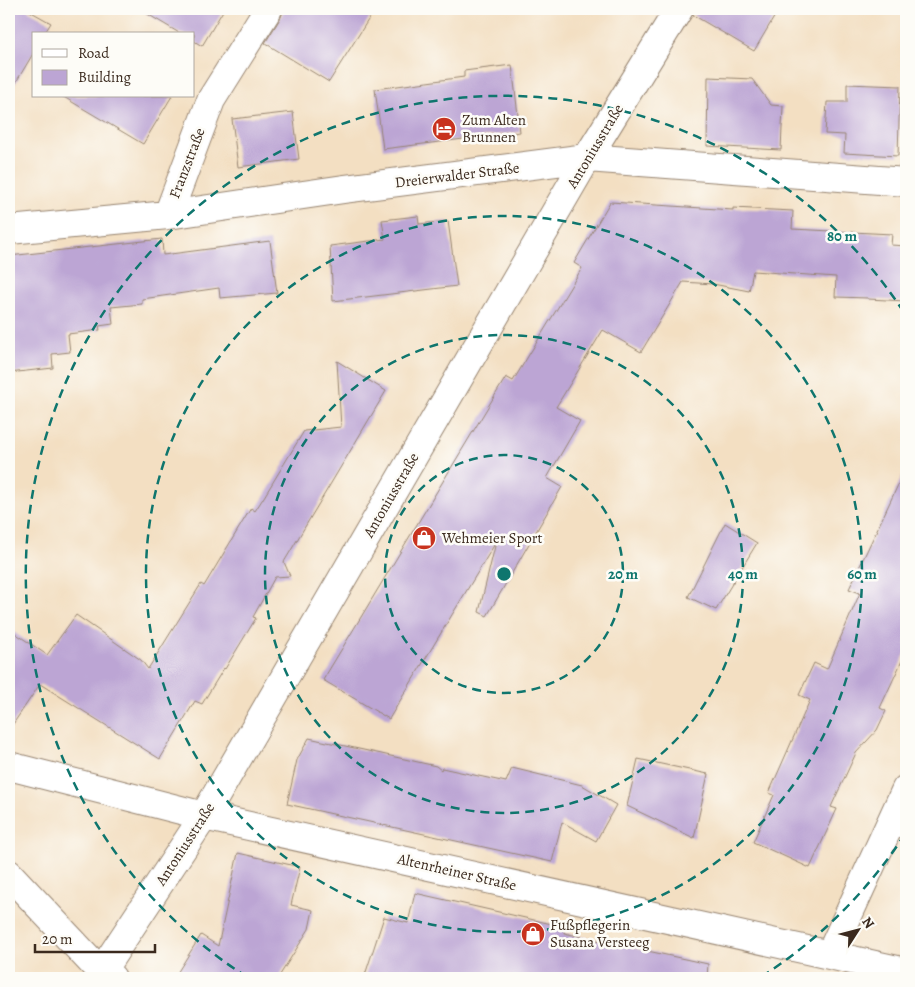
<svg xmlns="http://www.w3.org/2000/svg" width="915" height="987" viewBox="0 0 915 987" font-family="Alegreya,serif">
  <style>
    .building { fill: #bca5d4 }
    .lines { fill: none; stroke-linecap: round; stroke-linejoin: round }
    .minor-casing { stroke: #978470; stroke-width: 30 }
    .minor { stroke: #fff; stroke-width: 28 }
    .ring { fill: none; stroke: #0f766e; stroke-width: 2.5; stroke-dasharray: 9 6 }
    .labels { text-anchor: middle; stroke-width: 5; stroke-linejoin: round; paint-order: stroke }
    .poi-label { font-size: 15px; fill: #3b2a1e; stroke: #fdfcf7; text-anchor: start }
    .street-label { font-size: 15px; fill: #3b2a1e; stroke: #fdfcf7 }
    .centre { fill: #0f766e; stroke: #fdfcf7; stroke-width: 2.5 }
    .ring-label { font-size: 15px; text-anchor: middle; font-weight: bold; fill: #0f766e; stroke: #fdfcf7; stroke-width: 5; stroke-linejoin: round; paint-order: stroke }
  </style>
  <rect width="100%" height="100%" fill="#fdfcf7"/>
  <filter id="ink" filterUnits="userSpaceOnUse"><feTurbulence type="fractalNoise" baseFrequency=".02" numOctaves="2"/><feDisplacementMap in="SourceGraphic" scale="10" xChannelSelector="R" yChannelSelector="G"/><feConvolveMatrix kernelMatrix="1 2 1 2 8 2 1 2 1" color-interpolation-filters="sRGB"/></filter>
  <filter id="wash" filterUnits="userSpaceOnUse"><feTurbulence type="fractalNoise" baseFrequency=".0096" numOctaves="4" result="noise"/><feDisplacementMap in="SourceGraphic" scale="20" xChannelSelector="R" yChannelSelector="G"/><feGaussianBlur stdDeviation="1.12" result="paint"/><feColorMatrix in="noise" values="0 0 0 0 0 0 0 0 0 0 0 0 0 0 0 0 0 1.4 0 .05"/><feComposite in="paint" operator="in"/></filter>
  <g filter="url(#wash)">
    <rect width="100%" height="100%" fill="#f3dfc2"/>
    <g id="blocks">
      <!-- building -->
      <path class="building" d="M9,9H26L51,23L44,34H34V52L9,94Z
        M139,9H224L202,46L194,41V34H181Z
        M284,9H375L329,82L265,43L281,17Z
        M695,9H779L754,51L693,15Z
        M512,65L520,132L383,149L375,89L464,77V71Z
        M708,77L752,79L771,105L783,106L781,150L707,146Z
        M847,84L900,86L898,156L844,153L845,135L825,134L827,102H847Z
        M62,96H172L143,144Z
        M293,112L299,159L238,167L232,119Z
        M610,202L733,210V208L793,211L792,229L892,234L891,245L906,246V301L868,299V298L835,297L836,277L753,271L749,291L713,284L683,282L641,352L603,330L556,407L580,421L547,478L562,487L487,616L479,612L496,542L389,719L323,680L506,377L513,381L582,268L574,263Z
        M418,216L419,224L448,221L457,286L333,301L330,246L385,239L382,220Z
        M162,239L163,255L270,241L277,293L220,298L219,288L142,299V304L111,307L113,324L99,326L100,330L68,334L70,352L52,354L53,368L9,373V256Z
        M337,361L386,391L284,562L290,576L275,577L253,617L256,618L225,669L224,668L202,704L195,701L160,759L40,684L9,730V629L47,655L76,615L141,660L148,669L201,584L204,586L251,508L255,511L264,497L304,431L341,427Z
        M906,468V652L880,708L886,711L877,730L856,753L831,807L837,809L810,868L753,842L774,795L769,793L810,700L799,695L814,663L827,669L860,593L849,589Z
        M725,523L757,543L716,610L688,597Z
        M309,738L436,766L441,770L442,768L506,782L512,768L582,785L616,805L596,841L562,822L552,862L287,804L297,760Z
        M638,759L708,774L694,838L627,806Z
        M238,853L300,867L291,905L313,910L309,929L278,978H174L201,935L218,946Z
        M415,893L565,927L564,933L708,964L707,978H364L384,917L408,923Z"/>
    </g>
  </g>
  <g filter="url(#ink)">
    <use href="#blocks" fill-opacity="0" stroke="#978470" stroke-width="1"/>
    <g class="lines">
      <!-- minor casing -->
      <g class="minor-casing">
        <path id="minor" d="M168,215L211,100L268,9
          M9,230L168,215L344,189L587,158L906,182
          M9,766L204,816L906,972
          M9,874L101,972L112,978
          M830,955L906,789
          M99,978L101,972L204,816L587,158L679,9"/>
      </g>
      <!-- minor -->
      <use href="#minor" class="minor"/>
    </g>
  </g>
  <!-- distance rings -->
  <g class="ring">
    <circle cx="504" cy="574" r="119"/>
    <circle cx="504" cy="574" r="239"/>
    <circle cx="504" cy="574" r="358"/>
    <path d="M905 834A478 478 0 0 1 761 977M247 977A478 478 0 1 1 905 314"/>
  </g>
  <!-- icons -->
  <defs>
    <g id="hotel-disc" transform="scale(1.25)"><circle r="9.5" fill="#c8321e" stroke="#fdfcf7"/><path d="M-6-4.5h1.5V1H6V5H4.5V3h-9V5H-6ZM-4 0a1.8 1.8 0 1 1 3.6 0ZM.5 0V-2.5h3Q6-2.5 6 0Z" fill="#fff"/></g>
    <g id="shop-disc" transform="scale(1.25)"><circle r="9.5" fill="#c8321e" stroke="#fdfcf7"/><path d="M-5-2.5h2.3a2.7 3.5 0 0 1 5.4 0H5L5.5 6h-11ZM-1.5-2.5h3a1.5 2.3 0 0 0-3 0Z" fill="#fff"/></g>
  </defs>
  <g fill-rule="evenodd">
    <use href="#hotel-disc" x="444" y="129"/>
    <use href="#shop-disc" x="424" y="538"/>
    <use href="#shop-disc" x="533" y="934"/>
  </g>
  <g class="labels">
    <!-- poi labels -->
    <g class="poi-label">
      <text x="462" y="125">Zum Alten<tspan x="462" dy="17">Brunnen</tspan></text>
      <text x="442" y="543">Wehmeier Sport</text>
      <text x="550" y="930">Fußpflegerin<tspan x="550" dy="17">Susana Versteeg</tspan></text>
    </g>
    <!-- street labels -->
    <g class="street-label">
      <text transform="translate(595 146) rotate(-59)" y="5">Antoniusstraße</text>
      <text transform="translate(187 163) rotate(-69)" y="5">Franzstraße</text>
      <text transform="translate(457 175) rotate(-7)" y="5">Dreierwalder Straße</text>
      <text transform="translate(391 495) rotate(-60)" y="5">Antoniusstraße</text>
      <text transform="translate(185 844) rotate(-57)" y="5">Antoniusstraße</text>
      <text transform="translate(457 872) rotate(13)" y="5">Altenrheiner Straße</text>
    </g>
  </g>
  <circle cx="504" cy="574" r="8" class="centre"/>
  <g class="ring-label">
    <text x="842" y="241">80 m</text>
    <text x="623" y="579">20 m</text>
    <text x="743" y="579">40 m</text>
    <text x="862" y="579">60 m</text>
  </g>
  <!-- margin -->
  <rect width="915" height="987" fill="none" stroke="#fdfcf7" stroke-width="30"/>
  <!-- legend -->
  <rect x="32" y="32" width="162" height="65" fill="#fdfcf7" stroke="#afa8a0"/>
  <rect x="42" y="49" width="25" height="8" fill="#ffffff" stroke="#afa8a0"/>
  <text x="78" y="58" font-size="15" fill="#3b2a1e">Road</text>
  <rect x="42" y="70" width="25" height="15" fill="#bca5d4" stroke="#afa8a0"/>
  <text x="78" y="82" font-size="15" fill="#3b2a1e">Building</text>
  <!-- north arrow -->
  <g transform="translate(858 930) rotate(54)" stroke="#fdfcf7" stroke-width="4" paint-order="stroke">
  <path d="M0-4L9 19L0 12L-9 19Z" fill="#3b2a1e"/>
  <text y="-8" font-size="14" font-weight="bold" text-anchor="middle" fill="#3b2a1e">N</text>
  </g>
  <!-- scale -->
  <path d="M35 944v8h120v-8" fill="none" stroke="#3b2a1e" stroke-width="2.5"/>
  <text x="42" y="944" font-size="15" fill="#3b2a1e" stroke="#fdfcf7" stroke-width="4" paint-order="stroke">20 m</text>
</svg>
